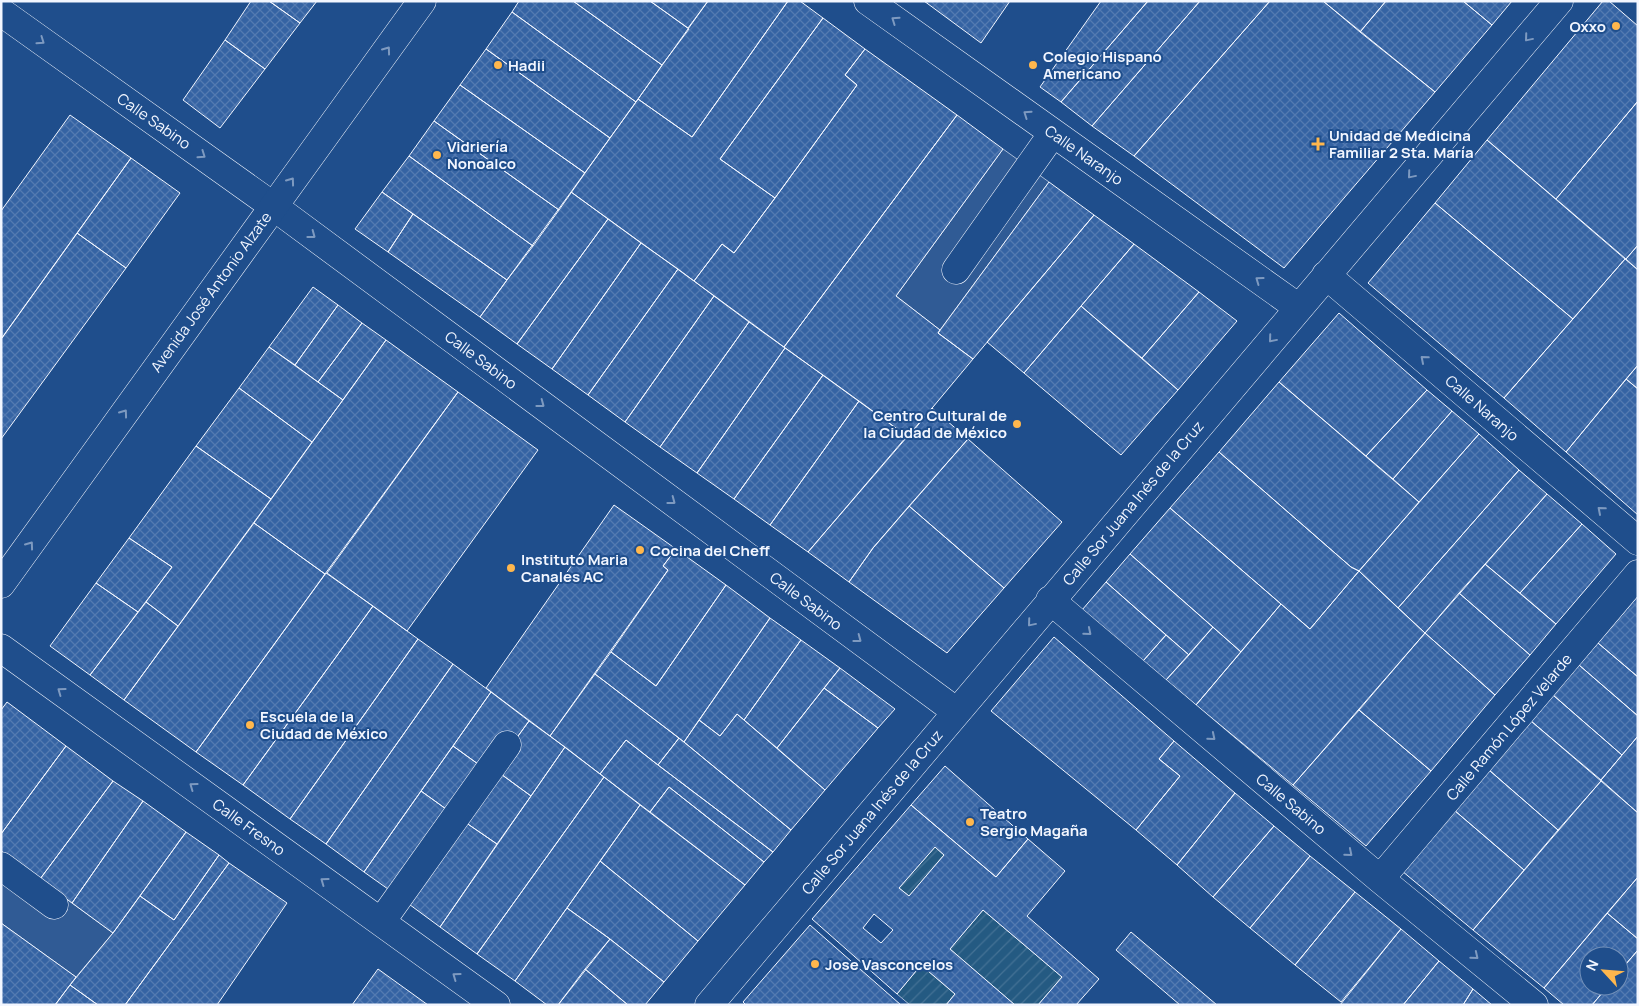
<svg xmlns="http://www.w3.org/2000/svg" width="1639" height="1006" font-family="Manrope,sans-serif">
  <defs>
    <pattern id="garden-furrows" width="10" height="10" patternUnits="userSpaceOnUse" patternTransform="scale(1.25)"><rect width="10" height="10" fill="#245a82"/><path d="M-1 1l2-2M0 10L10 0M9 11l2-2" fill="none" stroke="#447295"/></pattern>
    <pattern id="building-cross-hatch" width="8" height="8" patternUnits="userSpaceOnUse" patternTransform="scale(1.25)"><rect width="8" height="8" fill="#3563a3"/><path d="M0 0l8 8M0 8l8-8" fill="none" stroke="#537ab1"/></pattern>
  </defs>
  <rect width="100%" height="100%" fill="#1f4e8c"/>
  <path fill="url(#garden-furrows)" stroke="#a8bbd7" d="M935 847 944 855 909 896 899 888Z
    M983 910 1062 977 1038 1005H1015L950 949Z
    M921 965 955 994 946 1005H910L897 994Z"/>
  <path fill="#305b95" stroke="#a8bbd7" d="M1003 149 1049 182 940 330 896 296Z
    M1 851 113 933 76 977 1 923Z"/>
  <path fill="url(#building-cross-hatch)" stroke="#f2f6ff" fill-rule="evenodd" d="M251 1H269L300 23 265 69 225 40Z
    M269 1H317L300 23Z
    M519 1H573L662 65 636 102 512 12Z
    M573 1H650L689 29 662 65Z
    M650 1H708L688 28Z
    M708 1H788L692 137 638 99Z
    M788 1H800L823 18 720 159 775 198 734 253 722 244 694 281 571 192 638 99 692 137Z
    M924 1H1010L981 43Z
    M1101 1H1148L1061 102 1040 87Z
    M1148 1H1200L1092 126 1061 102Z
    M1200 1H1270L1134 156 1092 126Z
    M1270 1H1323L1435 92 1284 268 1134 156Z
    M1323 1H1386L1360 32Z
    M1386 1H1463L1492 25 1435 92 1360 32Z
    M1463 1H1512L1492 25Z
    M1603 1H1609L1638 26V101L1556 199 1487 140Z
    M512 12 636 102 610 138 486 49Z
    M823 18 865 49 845 75 857 85 775 198 720 159Z
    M225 40 265 69 220 128 183 100Z
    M486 49 610 138 585 173 460 85Z
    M865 49 957 115 784 347 694 281 722 244 734 253 775 198 857 85 845 75Z
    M460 85 585 173 559 210 434 121Z
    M1638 101V245L1626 259 1556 199Z
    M70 115 131 158 2 338 1 211Z
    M957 115 1003 149 896 296 940 330 938 333 973 359 908 437 784 347Z
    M434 121 559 210 533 246 409 156Z
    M1487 140 1625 259 1573 319 1435 203Z
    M409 156 533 246 507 280 382 192Z
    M131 158 180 193 126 268 77 233Z
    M1049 182 1094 215 973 359 938 333Z
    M382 192 413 214 388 252 355 229Z
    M571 192 608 219 517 344 480 317Z
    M1435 203 1573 319 1504 398 1368 283Z
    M413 214 507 280 480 317 388 252Z
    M1094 215 1134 244 1024 373 987 342Z
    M608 219 641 243 552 369 517 344Z
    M77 233 126 268 1 439V339Z
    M641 243 678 269 588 395 552 369Z
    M1134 244 1199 292 1142 358 1081 306Z
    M1638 245V270L1626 259Z
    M1625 259 1638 270V365L1566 452 1504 398Z
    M678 269 714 296 625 422 588 395Z
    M313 287 338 305 295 365 269 347Z
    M1199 292 1237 321 1178 390 1142 358Z
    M714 296 749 322 660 447 625 422Z
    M338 305 362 323 318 382 295 365Z
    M1081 306 1178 390 1121 455 1024 373Z
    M1339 313 1427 390 1366 456 1279 382Z
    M749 322 785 348 697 473 660 447Z
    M362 323 386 340 343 400 318 382Z
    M386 340 458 392 325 574 254 523Z
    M269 347 343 400 312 442 239 388Z
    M785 348 823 375 734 499 697 473Z
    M1638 365V389L1626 379Z
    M823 375 859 401 770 525 734 499Z
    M1626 379 1638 389V515L1566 452Z
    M1279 382 1419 502 1359 571 1351 567 1219 452Z
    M239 388 312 442 271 499 196 446Z
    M1427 390 1452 411 1393 479 1366 456Z
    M458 392 538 450 407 631 327 573Z
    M859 401 907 436 808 552 770 525Z
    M932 408 968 439 873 548 849 582 808 552Z
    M1452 411 1479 434 1419 502 1393 479Z
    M1479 434 1519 470 1398 608 1359 571Z
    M968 439 1062 522 1004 588 909 506Z
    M196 446 271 499 178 626 146 602 172 567 129 538Z
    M1219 452 1351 567 1359 571 1310 629 1170 508Z
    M1519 470 1547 494 1425 633 1398 608Z
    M1547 494 1582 524 1520 593 1485 564Z
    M614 505 676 549 663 566 668 570 550 736 486 688Z
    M909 506 1004 588 947 653 849 582 873 548Z
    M1170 508 1281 604 1241 652 1130 554Z
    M254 523 325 574 196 752 124 700Z
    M1582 524 1616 554 1556 624 1520 593Z
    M129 538 172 567 138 612 96 583Z
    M676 549 726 585 656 686 611 652 668 570 663 566Z
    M1130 554 1213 627 1189 655 1106 582Z
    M1485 564 1556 624 1530 655 1459 593Z
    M1359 571 1425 633 1293 785 1196 705 1281 604 1310 629Z
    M326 573 373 606 243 785 196 752Z
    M1106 582 1166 635 1143 661 1082 610Z
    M96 583 138 612 90 675 50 646Z
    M726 585 770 618 684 742 595 674 611 652 656 686Z
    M1459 593 1530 655 1495 695 1425 633Z
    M1638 596V677L1598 643Z
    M146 602 178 626 124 700 90 675Z
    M373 606 418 639 290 819 243 785Z
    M770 618 801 640 744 720 737 714 720 736 699 720Z
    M1213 627 1241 652 1196 705 1166 680Z
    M1425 633 1495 695 1431 771 1359 710Z
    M1166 635 1189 655 1166 680 1143 661Z
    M1054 637 1174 741 1159 759 1180 776 1136 830 991 711Z
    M418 639 453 664 326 844 290 819Z
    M801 640 840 668 777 748 744 720Z
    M1598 643 1638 677V716L1579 665Z
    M453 664 491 692 364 872 326 844Z
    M1579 665 1638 716V736L1622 755 1553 695Z
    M840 668 895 709 878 728 824 688Z
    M595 674 679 738 658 765 626 740 600 774 550 736Z
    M824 688 878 728 825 790 777 748Z
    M491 692 529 721 513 743 485 769 453 746Z
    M1553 695 1622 755 1601 780 1531 721Z
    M7 702 66 746 1 834V710Z
    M1359 710 1431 771 1366 846 1293 785Z
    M737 714 825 790 791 830 684 742 699 720 720 736Z
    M529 721 565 747 531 796 494 769Z
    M1531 721 1601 781 1558 830 1489 770Z
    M1638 736V813L1601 780Z
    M679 738 791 830 773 852 658 765Z
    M626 740 658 765 773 852 764 862 669 787 650 812 600 774Z
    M1174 741 1235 793 1177 865 1136 830 1180 776 1159 759Z
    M66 746 113 781 40 879 1 851V834Z
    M453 746 485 769 453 814 421 791Z
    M565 747 604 777 477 954 440 927Z
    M945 766 1028 839 996 877 911 805Z
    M494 769 531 796 497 844 459 818Z
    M1489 770 1558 830 1524 870 1454 810Z
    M604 777 640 805 515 981 477 954Z
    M113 781 143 801 72 903 40 879Z
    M1601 781 1638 813V877L1544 988 1473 930Z
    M669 787 764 862 745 885 650 812Z
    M421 791 453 814 395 894 364 872Z
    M1235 793 1274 826 1213 897 1177 865Z
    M143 801 186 832 113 933 72 903Z
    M640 805 745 885 698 941 600 861Z
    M911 805 996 877 1028 839 1065 871 1027 916 1099 979 1076 1005H1038L1062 977 983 910 950 949 1015 1005H946L955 994 921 965 897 994 812 919ZM935 847 944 855 909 896 899 888ZM874 914 893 930 881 943 863 928Z
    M1454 810 1524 870 1473 930 1402 871Z
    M459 818 497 844 440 927 402 899Z
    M1274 826 1310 856 1250 928 1213 897Z
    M186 832 219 855 174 920 140 896Z
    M219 855 229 863 125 1005H98L70 985 113 933 140 896 174 920Z
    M1310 856 1355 892 1295 965 1250 928Z
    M600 861 698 941 664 982 610 939 567 908Z
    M229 863 287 903 217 1005H125Z
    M1638 877V939L1607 913Z
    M1355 892 1401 929 1341 1002 1295 965Z
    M567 908 610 939 558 1005H547L515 981Z
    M1607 913 1638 939V950L1619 972V956H1589V986H1608L1592 1005H1564L1544 988Z
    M1 923 76 977 55 1005H1Z
    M810 925 901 1005H746L743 1002Z
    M1401 929 1439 961 1403 1005H1340Z
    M1131 932 1217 1005H1180L1116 950Z
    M610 939 664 982 645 1005H628L585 969Z
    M1638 950V1005H1592L1608 986H1619V972Z
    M1439 961 1473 989 1463 1005H1403Z
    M378 969 428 1005H352Z
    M585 969 628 1005H558Z
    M70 985 98 1005H55Z
    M1473 989 1492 1005H1463Z"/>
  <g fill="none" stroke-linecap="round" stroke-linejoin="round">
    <g stroke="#f2f6ff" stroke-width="29">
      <path id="minor" d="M868 1 1299 308
        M1 12 273 206 957 712
        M956 270 1053 133
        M1326 275 1638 541
        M1050 600 1380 879 1534 1005
        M1 648 496 1005
        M1 866 54 905
        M1380 879 1638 574
        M381 922 507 745
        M709 1005 1559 1"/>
    </g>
    <g stroke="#f2f6ff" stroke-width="29">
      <path id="major" d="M1 584 422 1"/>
    </g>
    <use href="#minor" stroke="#1f4e8c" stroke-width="28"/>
    <use href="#major" stroke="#1f4e8c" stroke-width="28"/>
  </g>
  <defs><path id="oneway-chevron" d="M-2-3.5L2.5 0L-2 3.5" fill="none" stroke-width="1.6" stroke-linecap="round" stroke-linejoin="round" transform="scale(1.25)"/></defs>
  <g stroke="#7e9ac0">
    <use href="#oneway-chevron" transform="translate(895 20) rotate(-145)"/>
    <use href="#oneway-chevron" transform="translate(1528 38) rotate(130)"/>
    <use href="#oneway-chevron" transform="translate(41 41) rotate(35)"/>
    <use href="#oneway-chevron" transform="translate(387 50) rotate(-54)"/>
    <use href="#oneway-chevron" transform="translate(1027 114) rotate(-145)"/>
    <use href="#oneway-chevron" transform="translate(202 155) rotate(35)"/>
    <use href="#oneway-chevron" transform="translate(1411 175) rotate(130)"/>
    <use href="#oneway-chevron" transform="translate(291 181) rotate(-54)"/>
    <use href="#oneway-chevron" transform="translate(312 235) rotate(37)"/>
    <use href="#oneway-chevron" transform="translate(1259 280) rotate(-144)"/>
    <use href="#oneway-chevron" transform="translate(1272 339) rotate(130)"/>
    <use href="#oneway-chevron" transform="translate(1424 359) rotate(-139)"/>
    <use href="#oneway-chevron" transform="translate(541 404) rotate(37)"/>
    <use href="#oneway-chevron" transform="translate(124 413) rotate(-54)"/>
    <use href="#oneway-chevron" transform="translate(672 501) rotate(37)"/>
    <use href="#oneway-chevron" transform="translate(1601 510) rotate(-139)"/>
    <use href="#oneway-chevron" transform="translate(30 545) rotate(-54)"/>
    <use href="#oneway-chevron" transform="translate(1031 623) rotate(130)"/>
    <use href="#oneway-chevron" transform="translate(1088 632) rotate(40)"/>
    <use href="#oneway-chevron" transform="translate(858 639) rotate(37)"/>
    <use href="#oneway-chevron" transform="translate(61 691) rotate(-144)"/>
    <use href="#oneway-chevron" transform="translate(1212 737) rotate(40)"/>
    <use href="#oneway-chevron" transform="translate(193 786) rotate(-144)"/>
    <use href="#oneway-chevron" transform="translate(1349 853) rotate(40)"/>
    <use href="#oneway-chevron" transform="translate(324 881) rotate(-144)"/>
    <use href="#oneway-chevron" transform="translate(1475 956) rotate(39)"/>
    <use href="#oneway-chevron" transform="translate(456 976) rotate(-144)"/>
  </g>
  <g fill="#ffb74d" stroke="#1f4e8c" stroke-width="2">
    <circle cx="1616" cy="26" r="5"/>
    <circle cx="498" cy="65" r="5"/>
    <circle cx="1033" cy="65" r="5"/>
    <path d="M1315.5 136.5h5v5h5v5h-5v5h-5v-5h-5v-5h5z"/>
    <circle cx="437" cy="155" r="5"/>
    <circle cx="1017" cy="424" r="5"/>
    <circle cx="640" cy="550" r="5"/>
    <circle cx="511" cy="568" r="5"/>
    <circle cx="250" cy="725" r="5"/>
    <circle cx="970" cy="822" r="5"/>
    <circle cx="815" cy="964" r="5"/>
  </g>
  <g text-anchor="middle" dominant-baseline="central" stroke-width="4" stroke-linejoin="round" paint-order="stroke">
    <g font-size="15" font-weight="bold" fill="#f2f6ff" stroke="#1f4e8c" text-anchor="start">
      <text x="1606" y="26" text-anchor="end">Oxxo</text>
      <text x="1043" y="56">Colegio Hispano<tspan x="1043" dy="17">Americano</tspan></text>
      <text x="508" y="65">Hadii</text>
      <text x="1329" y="135">Unidad de Medicina<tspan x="1329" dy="17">Familiar 2 Sta. María</tspan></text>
      <text x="447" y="146">Vidriería<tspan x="447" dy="17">Nonoalco</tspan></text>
      <text x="1007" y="415" text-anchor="end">Centro Cultural de<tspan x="1007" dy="17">la Ciudad de México</tspan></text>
      <text x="650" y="550">Cocina del Cheff</text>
      <text x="521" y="559">Instituto Maria<tspan x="521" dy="17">Canales AC</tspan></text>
      <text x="260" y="716">Escuela de la<tspan x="260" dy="17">Ciudad de México</tspan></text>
      <text x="980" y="813">Teatro<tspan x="980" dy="17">Sergio Magaña</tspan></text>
      <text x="825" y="964">Jose Vasconcelos</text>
    </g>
    <g font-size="15" fill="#f2f6ff" stroke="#1f4e8c">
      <text transform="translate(154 121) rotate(35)">Calle Sabino</text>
      <text transform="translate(1084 155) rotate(35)">Calle Naranjo</text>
      <text transform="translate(211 292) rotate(-54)">Avenida José Antonio Alzate</text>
      <text transform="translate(481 360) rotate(37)">Calle Sabino</text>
      <text transform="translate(1482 408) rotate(41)">Calle Naranjo</text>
      <text transform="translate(1133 503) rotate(-50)">Calle Sor Juana Inés de la Cruz</text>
      <text transform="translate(806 601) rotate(37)">Calle Sabino</text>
      <text transform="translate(1509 727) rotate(-50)">Calle Ramón López Velarde</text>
      <text transform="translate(1291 804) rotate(40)">Calle Sabino</text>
      <text transform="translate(872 812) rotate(-50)">Calle Sor Juana Inés de la Cruz</text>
      <text transform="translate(249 827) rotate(36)">Calle Fresno</text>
    </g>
  </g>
  <rect width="1639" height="1006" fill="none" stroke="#f2f6ff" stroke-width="5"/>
  <g transform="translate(1604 971) rotate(296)"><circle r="24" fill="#1f4e8c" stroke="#7391ba"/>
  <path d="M0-4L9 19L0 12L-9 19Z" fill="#ffb74d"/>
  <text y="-8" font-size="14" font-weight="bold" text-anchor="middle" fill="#f2f6ff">N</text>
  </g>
</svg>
